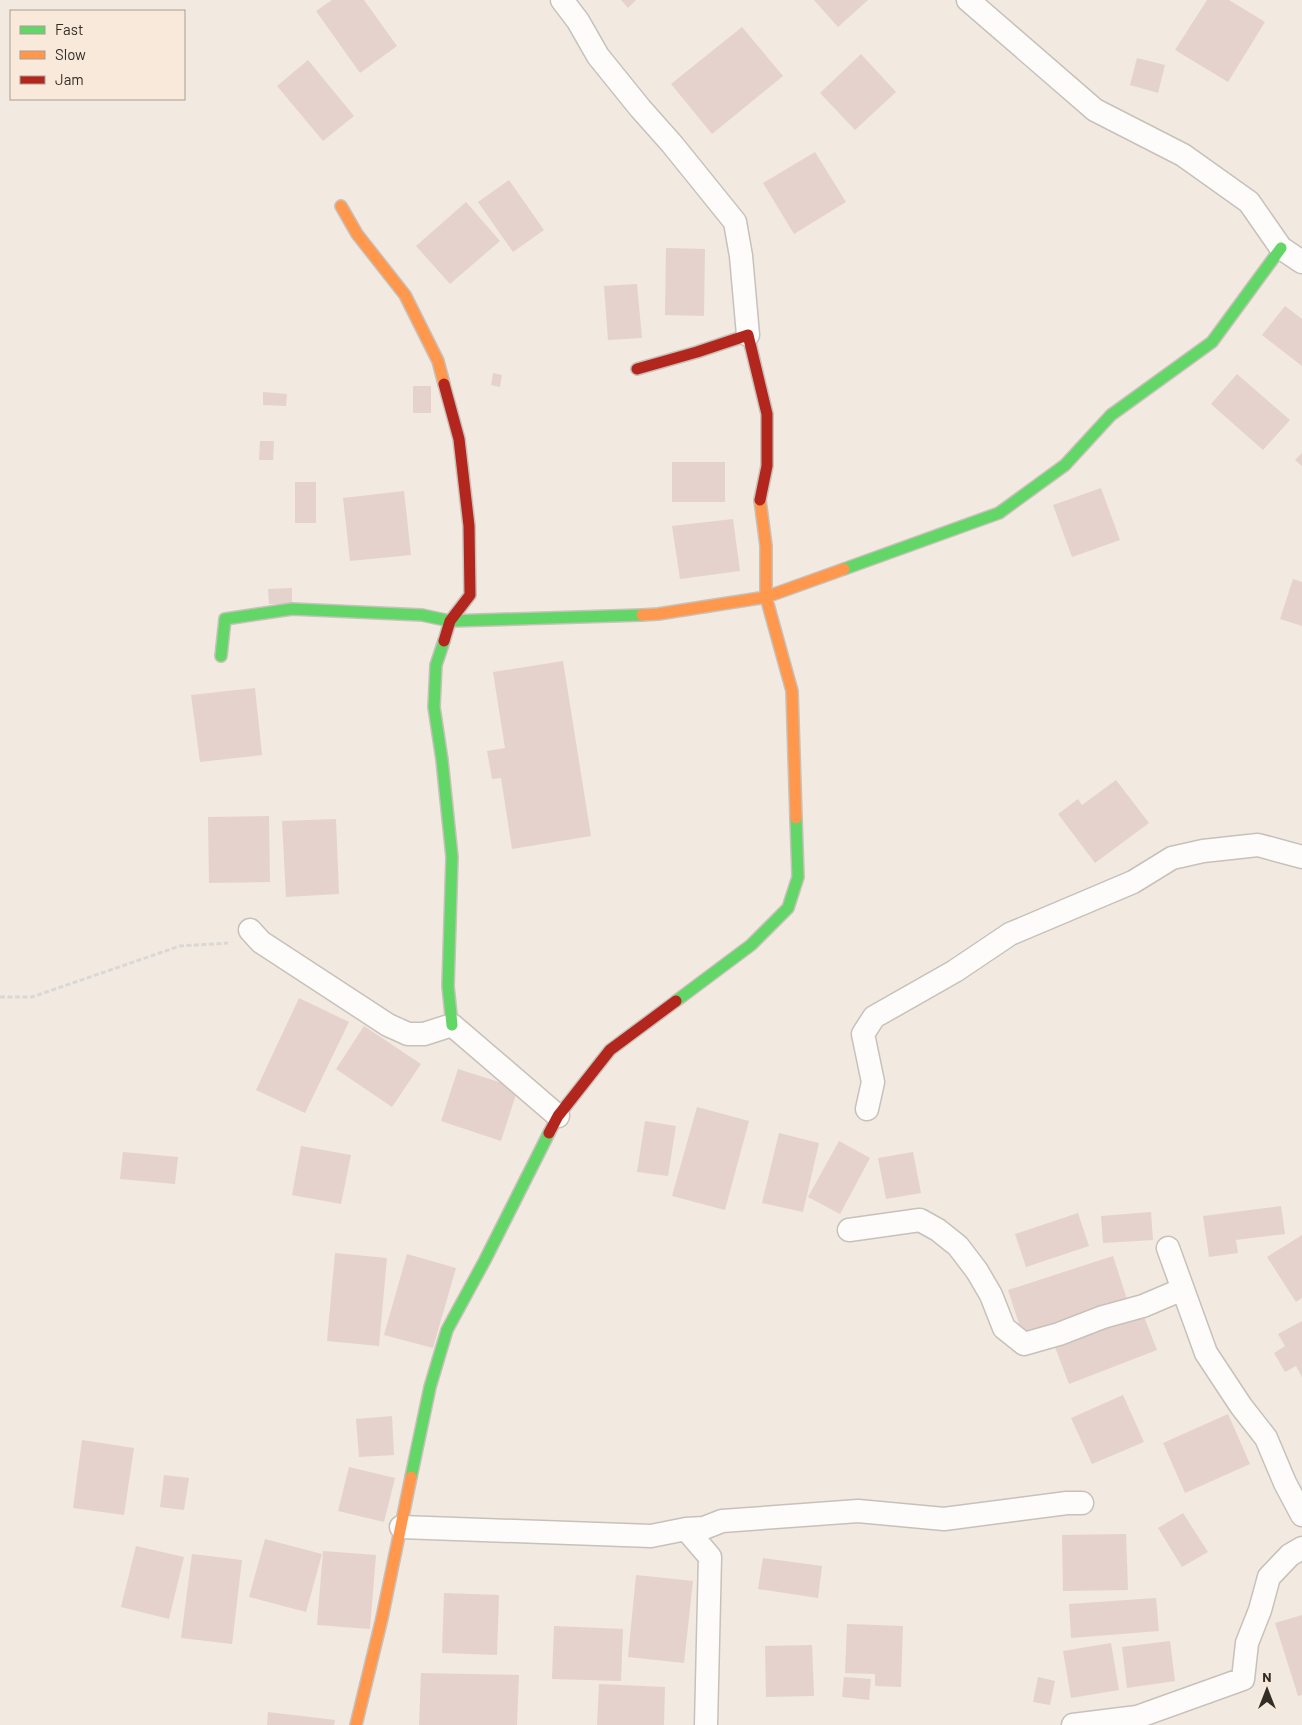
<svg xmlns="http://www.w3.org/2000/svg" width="1302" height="1725" font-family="Barlow,sans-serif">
  <rect width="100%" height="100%" fill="#f2e9e1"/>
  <path fill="#e5d2cd" d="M332 0H364L397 46 360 73 316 11Z
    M621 0H636L628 8Z
    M814 0H868L838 27Z
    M1207 0H1229L1265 22 1228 82 1175 50Z
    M742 27 783 76 712 134 671 84Z
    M861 54 896 92 855 130 820 93Z
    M1137 58 1165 65 1158 93 1130 85Z
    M308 60 354 116 323 141 277 86Z
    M815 152 846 202 794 234 763 183Z
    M509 180 544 230 513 252 478 202Z
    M466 202 500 241 450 284 416 246Z
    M666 248 705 249 704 316 665 315Z
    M637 284 642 338 608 340 604 286Z
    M1285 306 1302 319V366L1262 335Z
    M493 373 502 375 500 387 491 385Z
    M1237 374 1290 420 1263 450 1211 404Z
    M413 386H431V413H413Z
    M263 392 287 394 286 406 263 405Z
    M260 441H274L273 460H259Z
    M1302 453V466L1295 460Z
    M672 462H725V502H672Z
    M295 482H316V523H295Z
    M1101 488 1120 540 1072 557 1053 505Z
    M404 491 411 555 350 561 343 498Z
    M733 519 740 571 680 579 672 526Z
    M1293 579 1302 582V626L1280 619Z
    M292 588V604H269L268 589Z
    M563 661 591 836 512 849 501 778 492 779 487 751 505 748 493 672Z
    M255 688 262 755 200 762 191 695Z
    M1116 780 1149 823 1095 863 1058 814 1078 799 1082 805Z
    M269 816 270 882 209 883 208 817Z
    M336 819 339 894 286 897 282 821Z
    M299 998 349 1022 305 1113 256 1090Z
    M364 1026 421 1064 392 1107 336 1069Z
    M458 1069 518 1088 501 1141 441 1121Z
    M697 1107 749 1121 725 1210 672 1196Z
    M645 1121 676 1126 668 1176 637 1172Z
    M779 1133 819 1143 803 1212 762 1203Z
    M839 1141 870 1158 840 1214 808 1197Z
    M301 1146 351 1155 341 1204 292 1195Z
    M123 1152 178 1157 175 1184 120 1179Z
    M913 1152 921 1193 886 1199 878 1158Z
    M1281 1206 1285 1234 1236 1240 1238 1253 1209 1257 1203 1216Z
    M1151 1212 1153 1240 1103 1243 1101 1216Z
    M1078 1213 1089 1246 1026 1267 1015 1234Z
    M1302 1235V1298L1296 1302 1267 1257Z
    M335 1253 387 1258 379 1346 327 1341Z
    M407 1254 456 1268 433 1348 384 1335Z
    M1113 1256 1127 1299 1022 1333 1008 1290Z
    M1143 1314 1157 1350 1069 1384 1055 1347Z
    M1302 1321V1377L1296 1366 1285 1372 1274 1353 1285 1346 1278 1334Z
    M1123 1395 1144 1442 1092 1464 1071 1418Z
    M1228 1414 1250 1464 1185 1493 1163 1443Z
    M392 1416 394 1455 359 1457 356 1419Z
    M82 1440 134 1448 124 1515 73 1508Z
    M349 1467 395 1478 384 1522 338 1511Z
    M164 1475 189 1478 184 1510 160 1507Z
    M1183 1513 1208 1552 1182 1567 1158 1528Z
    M1126 1534 1128 1590 1063 1591 1062 1535Z
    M265 1539 322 1554 306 1612 249 1597Z
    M136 1546 184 1557 169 1619 121 1607Z
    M323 1551 376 1555 370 1629 317 1625Z
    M192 1554 242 1560 232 1644 181 1638Z
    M763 1558 822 1566 818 1598 758 1589Z
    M636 1575 693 1581 684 1663 628 1657Z
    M444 1593 499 1595 497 1655 442 1653Z
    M1156 1598 1159 1631 1071 1638 1069 1604Z
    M1302 1615V1695L1298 1696 1275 1623Z
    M847 1624 903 1626 901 1687 875 1686V1674L845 1673Z
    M554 1626 623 1629 621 1681 552 1679Z
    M1170 1641 1175 1681 1127 1688 1122 1647Z
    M1111 1643 1119 1690 1071 1698 1063 1651Z
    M812 1645 814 1696 766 1697 765 1646Z
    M421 1673 519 1675 517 1725H419Z
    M844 1677 871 1679 869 1700 842 1697Z
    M1038 1677 1055 1681 1050 1705 1033 1702Z
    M599 1684 665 1687 664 1725H597Z
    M268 1712 335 1720 334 1725H267Z"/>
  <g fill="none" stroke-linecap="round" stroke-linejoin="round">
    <g stroke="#c7c1ba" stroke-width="25">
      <path id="street" d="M562 0 578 21 598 56 640 108 672 144 735 222 741 256 748 335
        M968 0 1095 110 1183 155 1249 202 1281 248 1302 262
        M250 930 261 942 388 1025 408 1034H424L452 1025 558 1116
        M867 1109 873 1082 863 1034 874 1017 955 971 1010 934 1133 882 1172 858 1203 851 1258 845 1302 857
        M849 1230 920 1220 938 1230 958 1246 977 1271 991 1295 1004 1328 1024 1344 1059 1334 1103 1317 1143 1306 1183 1289
        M1168 1248 1206 1353 1241 1406 1266 1438 1285 1483 1302 1515
        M401 1527 651 1536 686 1529 710 1557 706 1725
        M686 1529 704 1528 722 1521 858 1511 944 1519 1067 1503H1082
        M1073 1725 1137 1717 1243 1679 1247 1643 1260 1610 1269 1577 1290 1555 1302 1548"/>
    </g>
    <g stroke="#c7c1ba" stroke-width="14">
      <path id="fast" d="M844 569 999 513 1065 465 1111 415 1212 342 1281 248
        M444 641 436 665 434 707 442 760 452 857 448 986 452 1025
        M221 656 225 619 292 609 422 615 450 621 642 615
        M676 1001 751 945 788 908 798 877 796 818
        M411 1477 430 1387 447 1330 485 1260 549 1133"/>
    </g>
    <g stroke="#c7c1ba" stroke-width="14">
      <path id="slow" d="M341 206 357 234 405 295 438 361 444 384
        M760 500 766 546V597L792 691 796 818
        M642 615 658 614 766 597 844 569
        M356 1725 382 1618 411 1477"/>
    </g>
    <g stroke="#c7c1ba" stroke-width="14">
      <path id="jam" d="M637 369 697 352 748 335 767 414V466L760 500
        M444 641 450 621 470 595 469 526 459 439 444 384
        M549 1133 558 1116 610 1050 676 1001"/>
    </g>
    <path stroke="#dad8d5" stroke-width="3" stroke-dasharray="5 2.5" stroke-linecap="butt" d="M0 997H32L180 946 228 943"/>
    <use href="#street" stroke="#fdfcfa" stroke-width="22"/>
    <use href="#fast" stroke="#63d668" stroke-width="11"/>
    <use href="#slow" stroke="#ff974d" stroke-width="11"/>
    <use href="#jam" stroke="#b3261e" stroke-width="11"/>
  </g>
  <rect x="10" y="10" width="175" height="90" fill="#f8e9db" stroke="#a99e93"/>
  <rect x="20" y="26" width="25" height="8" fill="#63d668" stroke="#a99e93"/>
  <text x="55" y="35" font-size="15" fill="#322d27">Fast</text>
  <rect x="20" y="51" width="25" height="8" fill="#ff974d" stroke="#a99e93"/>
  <text x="55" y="60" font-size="15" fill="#322d27">Slow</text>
  <rect x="20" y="76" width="25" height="8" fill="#b3261e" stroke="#a99e93"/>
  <text x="55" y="85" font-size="15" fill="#322d27">Jam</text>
  <g transform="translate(1267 1690)" stroke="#f8e9db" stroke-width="4" paint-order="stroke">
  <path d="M0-4L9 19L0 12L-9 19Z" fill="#322d27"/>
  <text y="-8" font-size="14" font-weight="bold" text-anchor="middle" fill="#322d27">N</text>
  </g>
</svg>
